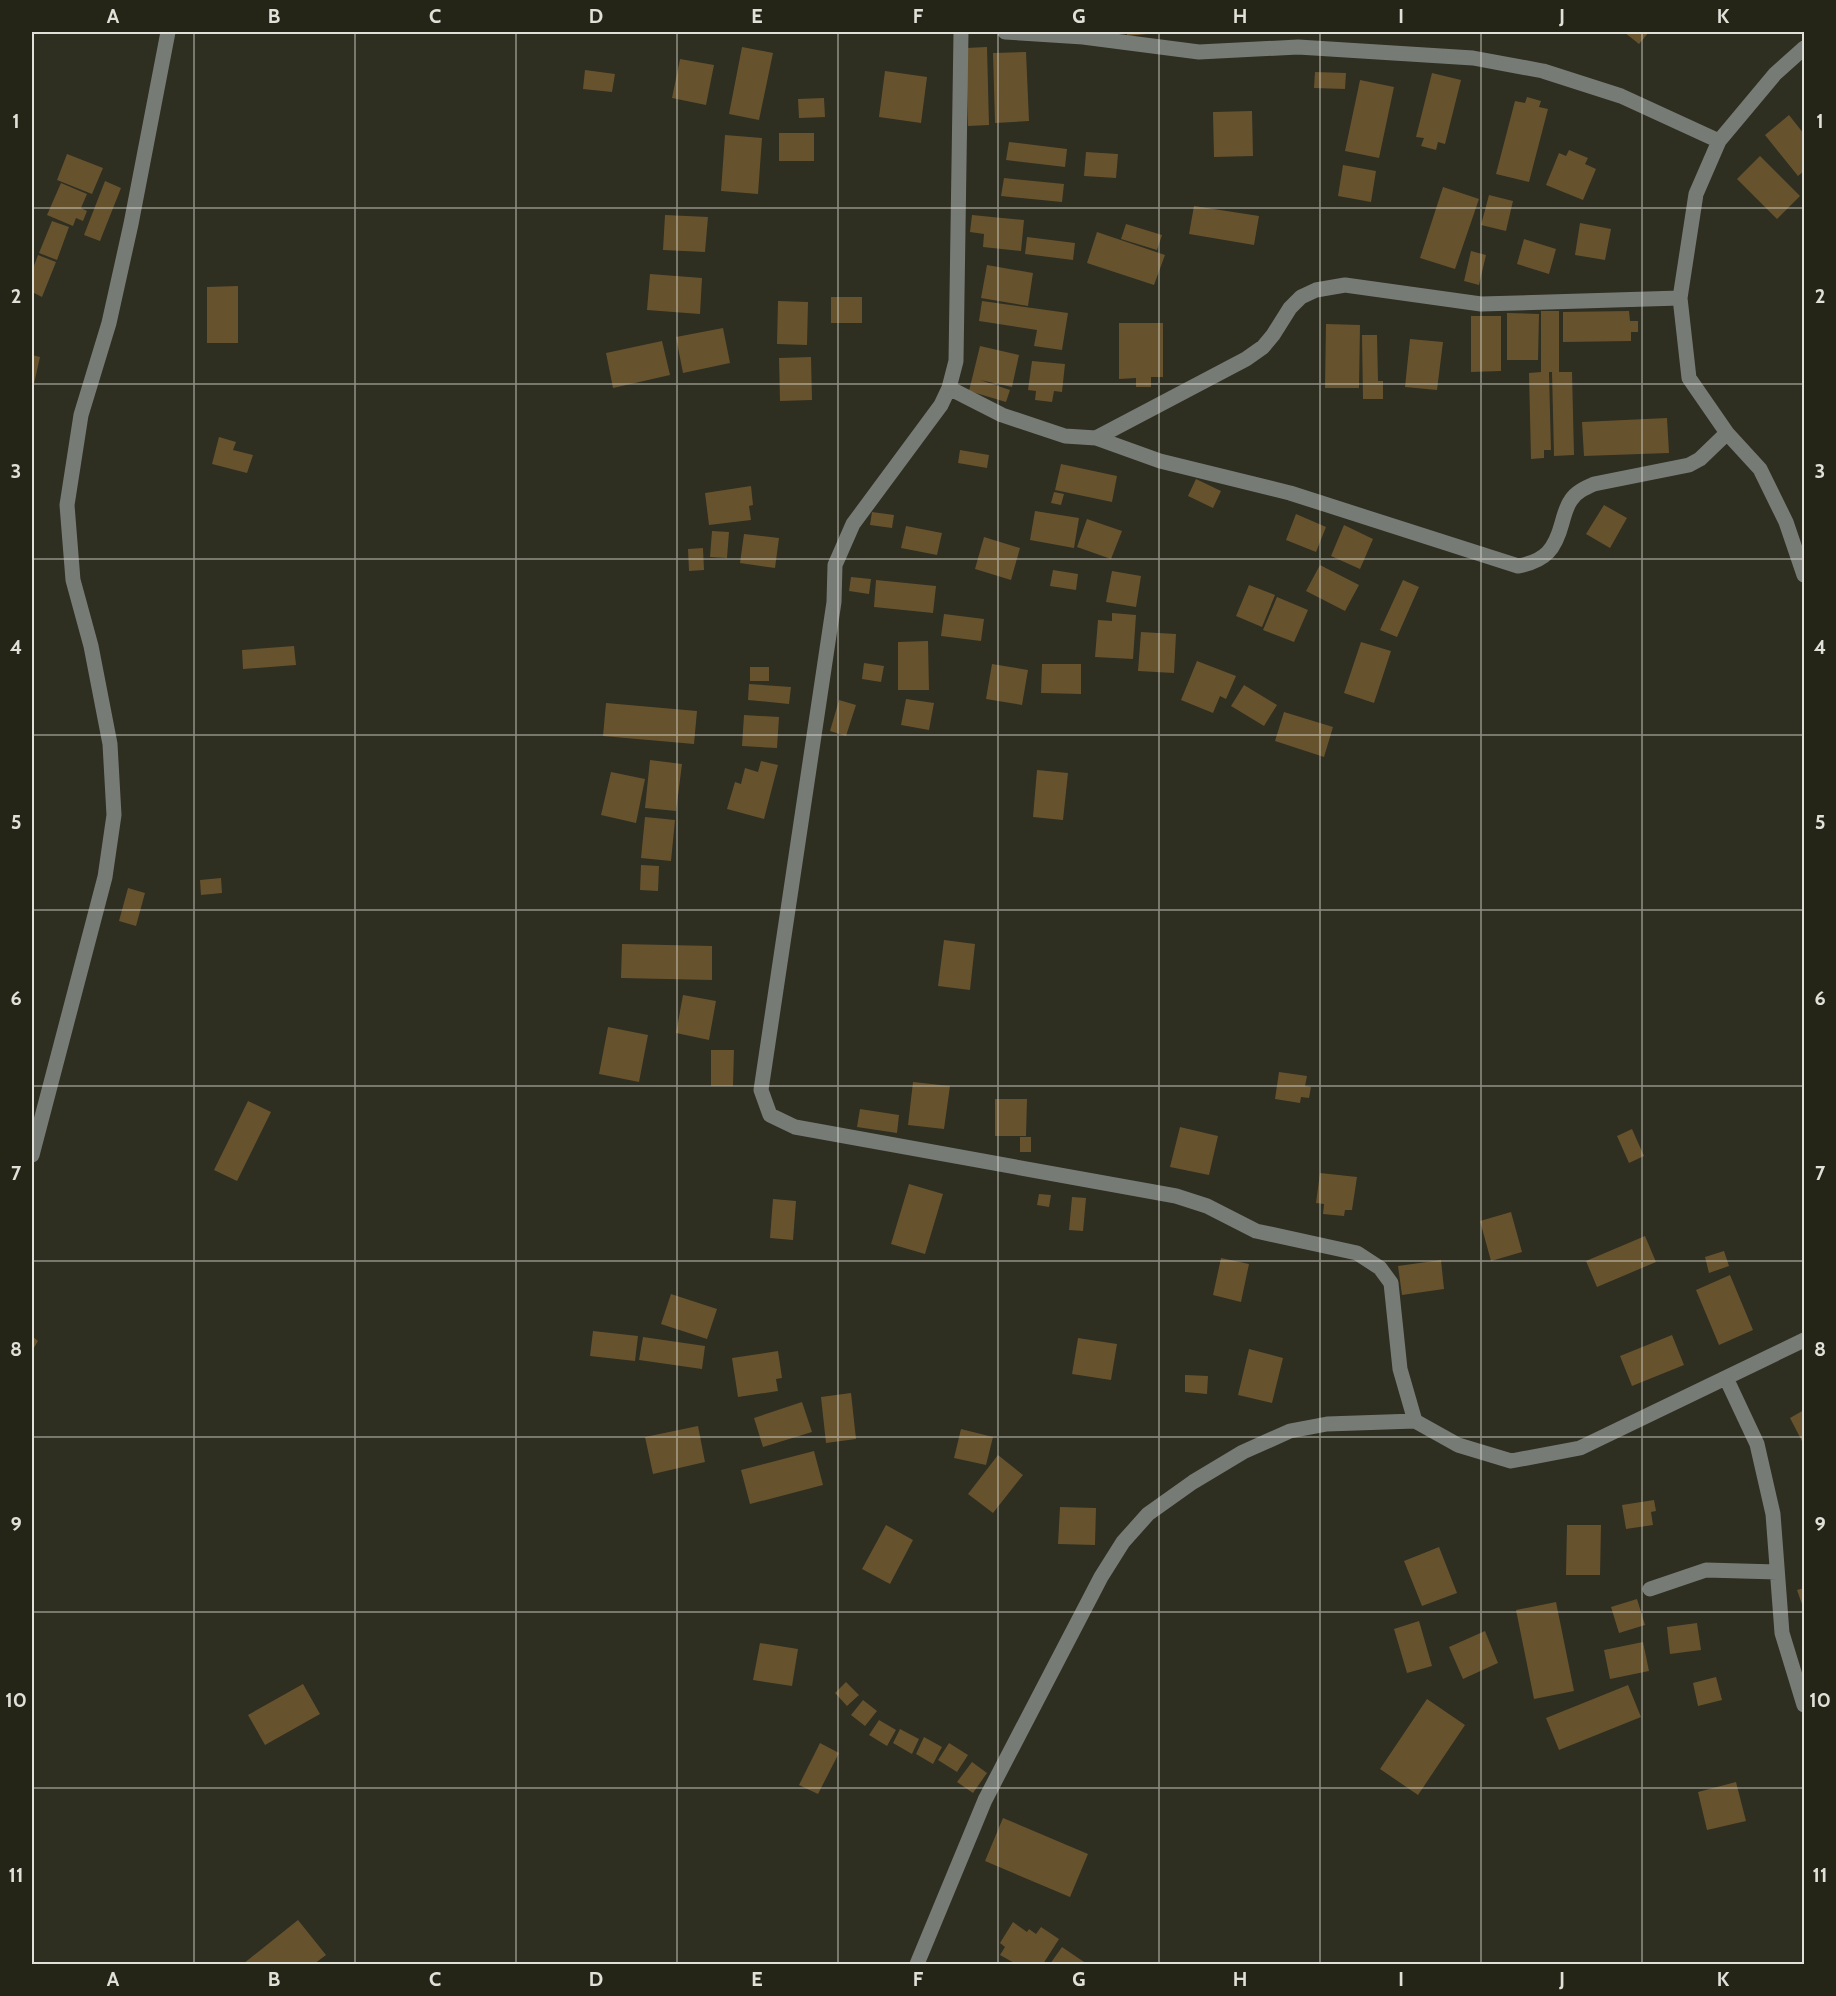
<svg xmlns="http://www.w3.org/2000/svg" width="1836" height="1996" font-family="Cabin,sans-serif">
  <rect width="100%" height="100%" fill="#2e2e21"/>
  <path fill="#67522e" d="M1127 32H1157V33L1127 36Z
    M1624 32H1649L1639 44Z
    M742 47 773 53 759 120 729 114Z
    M987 47 989 125 968 126 966 48Z
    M1026 52 1029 121 995 123 993 53Z
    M680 59 714 65 706 105 672 98Z
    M585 70 615 74 612 92 583 89Z
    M885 71 927 77 921 123 879 117Z
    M1315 72 1346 73 1345 89 1314 88Z
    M1432 73 1461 80 1445 144 1438 142 1436 150 1421 146 1424 138 1416 137Z
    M1360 80 1394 87 1379 158 1345 151Z
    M1527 97 1541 101 1539 107 1548 109 1529 182 1496 174 1515 101 1525 103Z
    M824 98 825 117 799 118 798 99Z
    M1252 111 1253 156 1214 157 1213 112Z
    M1789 115 1804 134V171L1798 176 1765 135Z
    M779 133H814V161H779Z
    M725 135 762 138 758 194 721 191Z
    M1009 142 1067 149 1065 167 1006 160Z
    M1569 150 1588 158 1585 164 1596 169 1583 200 1546 185 1559 153 1566 156Z
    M1086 152 1118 154 1116 178 1084 176Z
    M67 154 103 168 92 194 57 180Z
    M1760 156 1800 196 1777 219 1737 179Z
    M1343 165 1376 171 1371 202 1338 196Z
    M1004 178 1064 184 1062 202 1001 196Z
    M105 181 121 188 100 241 84 235Z
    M61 183 87 194 81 208 87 211 83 221 76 218 73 226 47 215Z
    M1443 187 1479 199 1455 269 1420 258Z
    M1489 195 1513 201 1506 231 1481 225Z
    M1194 206 1259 216 1254 245 1189 234Z
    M665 215 708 217 705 252 663 250Z
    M972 215 1024 220 1021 251 983 247 984 234 970 232Z
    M52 221 69 227 57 260 39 253Z
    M1580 223 1611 229 1605 260 1575 255Z
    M1126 224 1162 235 1157 250 1121 239Z
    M1097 232 1165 255 1154 285 1087 263Z
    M1027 237 1075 243 1073 260 1025 254Z
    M1524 239 1556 249 1549 274 1517 264Z
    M1471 251 1486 255 1479 285 1464 281Z
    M38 255 56 262 42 297 32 292V271Z
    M987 265 1033 273 1028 306 981 298Z
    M650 274 702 278 700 314 647 310Z
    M238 286V343H207V287Z
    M831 297H862V323H831Z
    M778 301 808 302 807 345 777 344Z
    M982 301 1068 313 1062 350 1034 346 1037 330 979 321Z
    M1541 311H1559V372H1572L1574 455 1554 456 1552 372H1549L1551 450H1544V458L1531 459 1529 373 1541 372Z
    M1629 311 1630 321H1638V332H1631V341L1563 342V312Z
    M1507 313 1539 314 1538 360H1507Z
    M1471 316H1501V371L1471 372Z
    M1119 323H1163V377H1151V387H1136V378L1119 379Z
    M1326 324 1360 325 1359 388H1325Z
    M723 328 730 363 683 373 676 337Z
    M1362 335H1377L1378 381H1383V399H1363Z
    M1410 339 1443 342 1437 390 1405 387Z
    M662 341 670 375 613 388 606 353Z
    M980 346 1019 355 1012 387 980 380 1010 390 1006 402 969 391Z
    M32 355 40 357 33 388H32Z
    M811 357 812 400 780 401 779 358Z
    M1032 361 1065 364 1062 392 1054 391 1052 402 1035 400 1036 391 1028 390Z
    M1667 418 1669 453 1584 456 1582 422Z
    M219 437 236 442 233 450 253 455 247 473 212 464Z
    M960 450 989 455 987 468 958 463Z
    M1061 464 1117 476 1112 502 1055 490Z
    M1196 479 1221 491 1213 508 1188 496Z
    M751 486 753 505 749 506 751 520 709 525 705 493Z
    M1054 492 1064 494 1061 505 1051 503Z
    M1604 505 1627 518 1610 548 1586 534Z
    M1035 511 1079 518 1074 548 1030 540Z
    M872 512 894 515 892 528 870 525Z
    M1296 514 1326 527 1316 552 1286 540Z
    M1087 519 1122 531 1111 559 1077 547Z
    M1344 525 1373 539 1360 569 1331 556Z
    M906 526 942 533 937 555 901 548Z
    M712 531 729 532 727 558 710 557Z
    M744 534 779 538 775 568 740 563Z
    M984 537 1020 548 1011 580 975 569Z
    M703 548 704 570 689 571 688 549Z
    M1320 565 1359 585 1345 611 1306 591Z
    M1053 570 1078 574 1076 590 1050 586Z
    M1112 571 1141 576 1136 607 1106 602Z
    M851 577 871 579 869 594 849 591Z
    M876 580 936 586 933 613 874 607Z
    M1403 580 1419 587 1397 637 1380 630Z
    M1249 585 1275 595 1262 627 1236 616Z
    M1277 597 1308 610 1294 642 1263 630Z
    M1112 613 1136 615 1133 659 1095 657 1098 620 1112 621Z
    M944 614 984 619 981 641 941 636Z
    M1141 632 1176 634 1174 673 1138 671Z
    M928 641 929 690H898V642Z
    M1361 642 1391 651 1374 703 1344 693Z
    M294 646 296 665 243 669 242 650Z
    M1197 661 1236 676 1226 699 1220 696 1213 713 1181 700Z
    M864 663 884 666 881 682 862 679Z
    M992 664 1028 670 1022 705 986 699Z
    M1042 664H1081V694L1041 693Z
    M750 667H769V681H750Z
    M749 684 791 687 789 704 748 700Z
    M1244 685 1277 705 1264 726 1231 706Z
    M906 699 934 703 929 730 901 725Z
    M839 700 856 705 846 736 830 731Z
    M606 703 697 711 694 744 603 736Z
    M1284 712 1333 727 1324 757 1275 741Z
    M744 715 779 717 777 748 742 746Z
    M650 760 682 764 676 811 645 808Z
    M761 761 778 765 764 819 727 809 735 782 741 784 745 768 758 772Z
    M1037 770 1068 773 1063 820 1033 817Z
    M611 772 645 779 636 823 601 815Z
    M645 817 675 820 671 861 641 858Z
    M641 865 659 866 658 891 640 890Z
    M221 878 222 893 201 895 200 880Z
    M128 888 145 893 136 926 119 921Z
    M944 940 975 944 970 990 938 986Z
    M622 944 712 946V980L621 978Z
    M683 995 716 1001 709 1040 676 1033Z
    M608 1027 648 1035 639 1082 599 1074Z
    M711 1050H734L733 1086H711Z
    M1279 1072 1307 1076 1305 1086 1311 1087 1309 1098 1301 1097 1300 1103 1275 1099Z
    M913 1082 950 1086 944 1129 908 1125Z
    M995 1099H1027L1026 1136H995Z
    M248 1101 271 1112 237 1181 214 1170Z
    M860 1109 899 1115 897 1133 857 1127Z
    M1180 1127 1218 1136 1209 1175 1170 1167Z
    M1632 1129 1644 1156 1629 1163 1617 1136Z
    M1020 1137H1031V1152H1020Z
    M1320 1173 1357 1177 1352 1210H1345L1344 1216 1323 1214 1324 1204 1316 1203Z
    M909 1184 943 1194 925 1254 891 1244Z
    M1039 1194 1051 1195 1049 1207 1037 1205Z
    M1072 1197 1086 1198 1083 1231 1069 1230Z
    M773 1199 796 1201 793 1240 770 1238Z
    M1511 1212 1522 1252 1491 1261 1480 1221Z
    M1645 1236 1656 1262 1597 1287 1586 1261Z
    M1724 1251 1729 1266 1709 1273 1705 1257Z
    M1221 1258 1249 1264 1241 1302 1213 1295Z
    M1441 1260 1444 1289 1402 1295 1398 1266Z
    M1730 1275 1753 1330 1719 1345 1696 1290Z
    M671 1294 717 1309 707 1339 661 1324Z
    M593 1331 638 1336 635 1361 590 1356Z
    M1672 1335 1684 1365 1632 1386 1620 1356Z
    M32 1336 38 1341 32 1351Z
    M643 1337 705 1346 702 1369 639 1360Z
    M1078 1338 1117 1344 1111 1380 1072 1374Z
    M1249 1349 1283 1358 1272 1403 1238 1395Z
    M778 1351 782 1378 776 1379 778 1391 738 1397 732 1358Z
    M1185 1375 1208 1376 1207 1394 1185 1392Z
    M851 1393 856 1439 826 1443 821 1397Z
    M802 1402 812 1432 763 1447 754 1418Z
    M1804 1410V1445L1790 1418Z
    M698 1426 705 1462 653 1474 645 1437Z
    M961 1429 993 1437 986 1465 954 1458Z
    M814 1451 823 1485 750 1504 741 1470Z
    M998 1455 1023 1475 993 1513 968 1494Z
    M1654 1500 1656 1511 1651 1512 1653 1525 1626 1529 1622 1505Z
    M1060 1507 1096 1508 1095 1545 1058 1544Z
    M886 1525 913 1540 890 1584 862 1569Z
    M1567 1525H1601L1600 1575H1566Z
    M1439 1547 1457 1593 1422 1606 1404 1561Z
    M1804 1588V1610L1797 1590Z
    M1637 1599 1645 1625 1619 1633 1611 1607Z
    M1556 1602 1574 1691 1534 1699 1516 1610Z
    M1419 1621 1432 1666 1407 1673 1394 1629Z
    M1697 1623 1701 1650 1670 1654 1667 1627Z
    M1485 1631 1498 1663 1463 1679 1449 1647Z
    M1643 1642 1649 1671 1610 1679 1604 1650Z
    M760 1643 798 1649 792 1686 753 1680Z
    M1716 1677 1722 1700 1698 1706 1693 1683Z
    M846 1682 859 1695 847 1706 835 1693Z
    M303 1684 320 1714 265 1745 248 1715Z
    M1628 1685 1641 1717 1559 1750 1546 1718Z
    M1427 1699 1465 1725 1418 1795 1380 1769Z
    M863 1700 877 1711 865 1726 851 1715Z
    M879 1720 896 1730 887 1746 869 1735Z
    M900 1729 919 1739 912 1754 893 1743Z
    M924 1737 942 1747 933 1764 916 1754Z
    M820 1743 839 1753 818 1794 799 1785Z
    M949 1743 968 1755 957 1772 938 1760Z
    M972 1762 987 1773 973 1793 957 1782Z
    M1736 1782 1746 1821 1707 1830 1698 1792Z
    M1003 1818 1088 1854 1070 1897 985 1861Z
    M298 1920 326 1955 314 1964H243Z
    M1013 1922 1027 1932 1029 1929 1036 1934 1041 1927 1059 1939 1043 1964H1016L1000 1955 1005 1947 1000 1943Z
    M1062 1947 1087 1964H1050Z"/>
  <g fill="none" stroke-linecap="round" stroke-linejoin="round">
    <path stroke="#777b75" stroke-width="15" d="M961 32 956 361 949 388 941 405 853 524 835 565 834 602 761 1090 770 1115 795 1127 1176 1196 1207 1206 1256 1231 1357 1253 1380 1268 1391 1283 1400 1369 1415 1421 1458 1445 1511 1461 1580 1448 1804 1340
      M1005 32 1083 37 1199 52 1298 47 1473 58 1543 71 1621 96 1719 141
      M1804 48 1775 74 1719 141 1696 194 1680 298 1689 378 1727 433 1760 469 1786 522 1804 575
      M949 388 1002 415 1065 436 1096 438 1246 359 1263 347 1273 335 1290 308 1301 297 1316 290 1345 285 1481 304 1680 298
      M1096 438 1160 461 1290 493 1518 566C1546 561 1555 549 1562 523 1564 516 1566 507 1571 500 1576 492 1585 488 1594 484L1689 465 1700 459 1727 433
      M32 1155 105 877 114 815 110 744 91 646 73 580 67 505 81 415 109 323 131 224 168 32
      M1726 1378 1757 1444 1773 1514 1782 1633 1804 1705
      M1650 1589 1706 1570 1777 1572
      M917 1964 985 1800 1101 1577 1123 1542 1148 1514 1193 1482 1243 1452 1290 1431 1327 1424 1415 1421"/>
  </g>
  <path fill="none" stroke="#e1e1d9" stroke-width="1.5" stroke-opacity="0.55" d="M194 32V1964M355 32V1964M516 32V1964M677 32V1964M838 32V1964M998 32V1964M1159 32V1964M1320 32V1964M1481 32V1964M1642 32V1964M32 208H1804M32 384H1804M32 559H1804M32 735H1804M32 910H1804M32 1086H1804M32 1261H1804M32 1437H1804M32 1612H1804M32 1788H1804"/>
  <rect width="1836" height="1996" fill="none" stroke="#242417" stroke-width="66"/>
  <rect x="33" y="33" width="1770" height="1930" fill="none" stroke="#e1e1d9" stroke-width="2"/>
  <g font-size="20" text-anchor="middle" font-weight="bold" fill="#e1e1d9">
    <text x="113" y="23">A</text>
    <text x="274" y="23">B</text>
    <text x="435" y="23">C</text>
    <text x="596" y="23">D</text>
    <text x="757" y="23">E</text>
    <text x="918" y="23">F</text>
    <text x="1079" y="23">G</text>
    <text x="1240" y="23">H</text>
    <text x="1401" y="23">I</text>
    <text x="1562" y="23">J</text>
    <text x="1723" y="23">K</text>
    <text x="16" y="128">1</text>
    <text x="1820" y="128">1</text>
    <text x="16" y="303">2</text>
    <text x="1820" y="303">2</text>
    <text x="16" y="478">3</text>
    <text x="1820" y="478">3</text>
    <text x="16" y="654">4</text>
    <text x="1820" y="654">4</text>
    <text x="16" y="829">5</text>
    <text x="1820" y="829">5</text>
    <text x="16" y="1005">6</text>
    <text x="1820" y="1005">6</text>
    <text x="16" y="1180">7</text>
    <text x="1820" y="1180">7</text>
    <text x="16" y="1356">8</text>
    <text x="1820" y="1356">8</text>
    <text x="16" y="1531">9</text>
    <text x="1820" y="1531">9</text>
    <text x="16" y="1707">10</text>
    <text x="1820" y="1707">10</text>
    <text x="16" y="1882">11</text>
    <text x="1820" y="1882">11</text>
    <text x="113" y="1986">A</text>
    <text x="274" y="1986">B</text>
    <text x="435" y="1986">C</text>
    <text x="596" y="1986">D</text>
    <text x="757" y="1986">E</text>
    <text x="918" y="1986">F</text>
    <text x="1079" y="1986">G</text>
    <text x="1240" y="1986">H</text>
    <text x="1401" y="1986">I</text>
    <text x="1562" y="1986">J</text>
    <text x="1723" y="1986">K</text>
  </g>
</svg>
